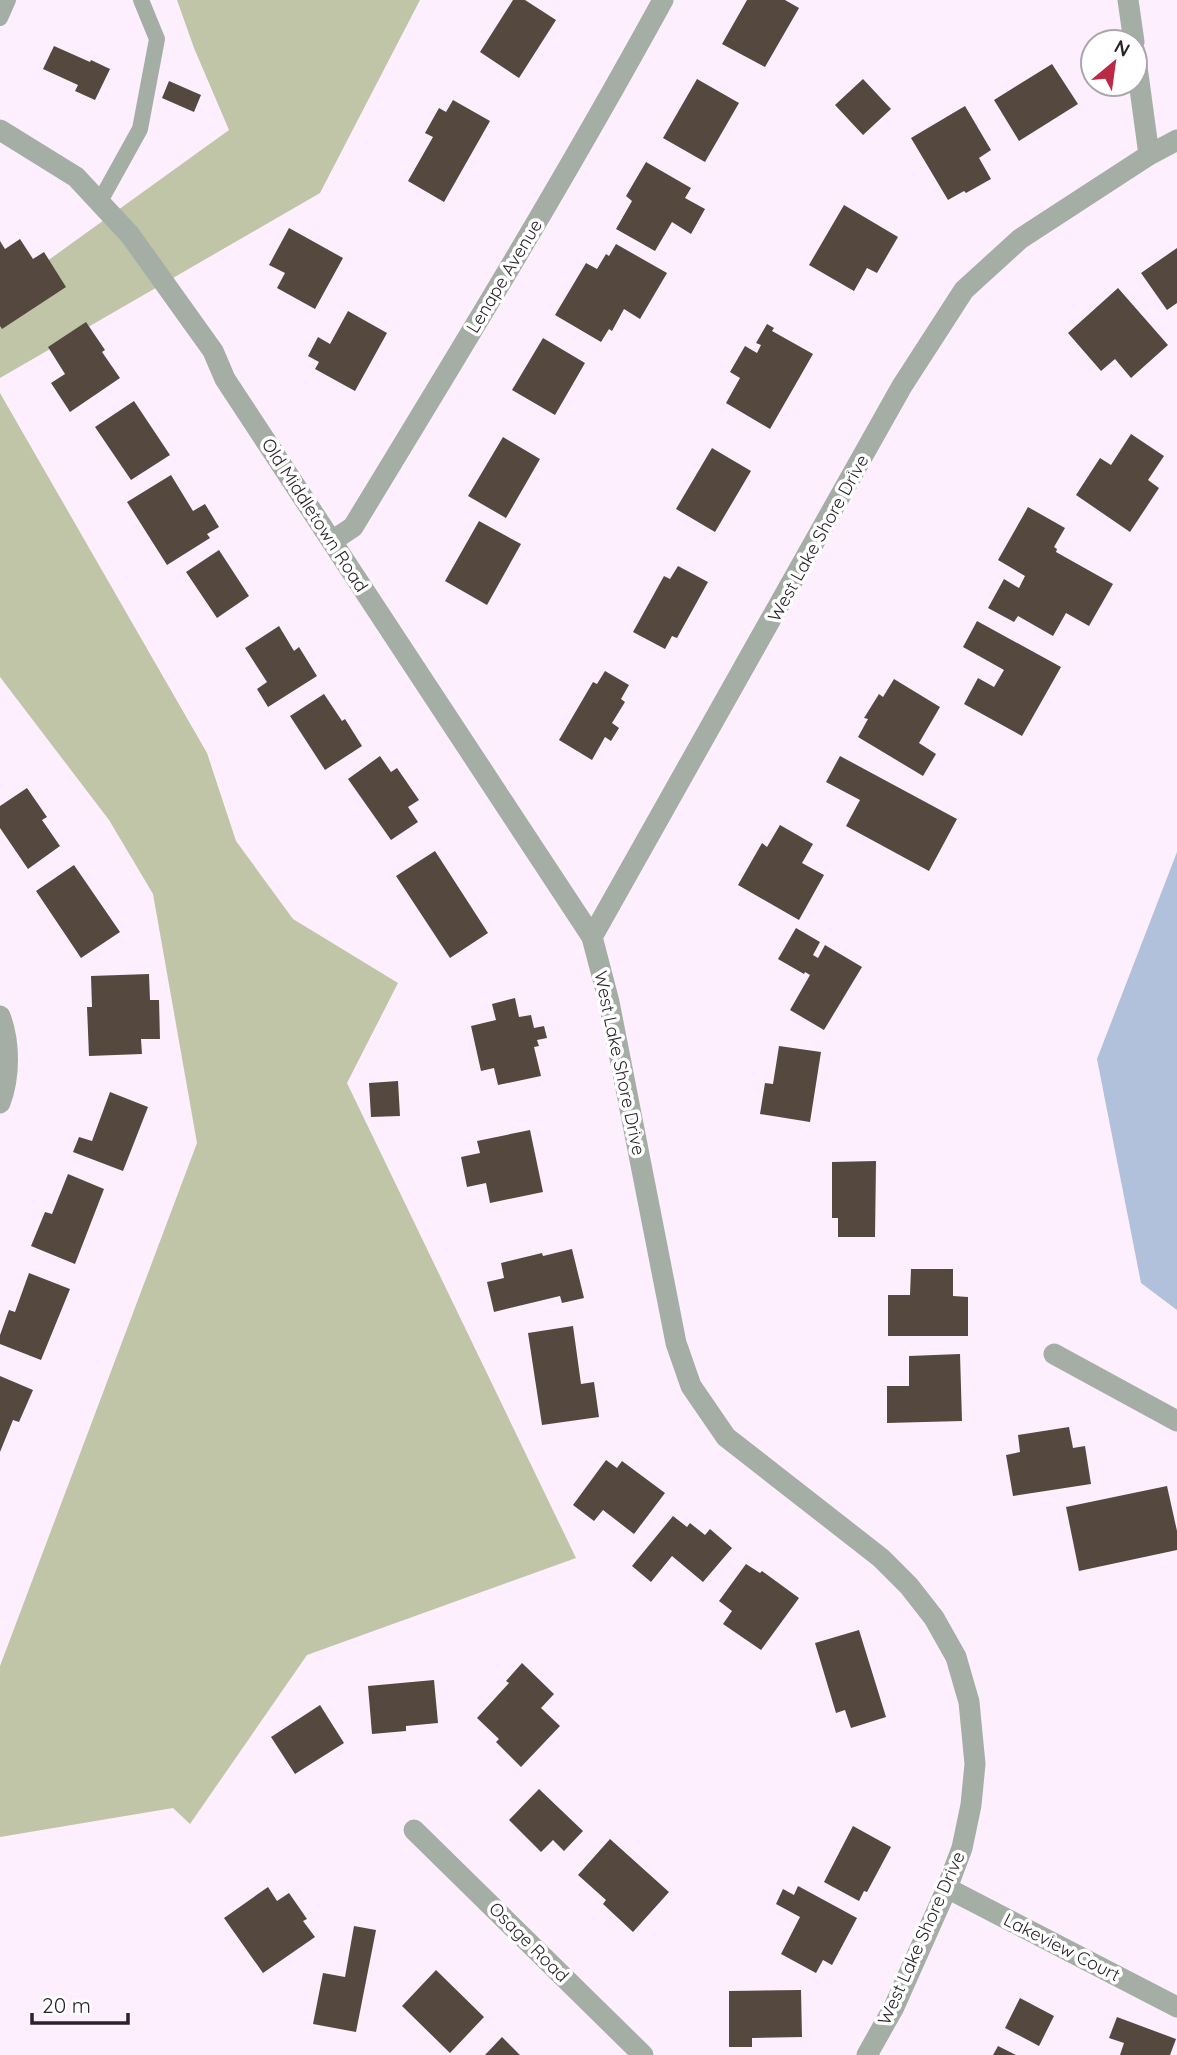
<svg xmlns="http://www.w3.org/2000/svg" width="1177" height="2055" font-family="Quicksand,sans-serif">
  <rect width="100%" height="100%" fill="#feeffe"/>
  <path fill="#c0c5a8" d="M177 0H420L320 193 0 378V295L229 130 194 48Z
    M0 393 207 753 236 841 293 919 398 983 347 1083 576 1558 307 1655 190 1824 173 1808 0 1837V1666L197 1143 153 894 109 820 0 677Z"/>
  <path fill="#b1c1db" d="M1177 852V1310L1141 1283 1097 1059Z"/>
  <path fill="#55483e" d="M513 0H525L556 20 519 78 480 52Z
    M747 0H785L799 8 765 67 722 44Z
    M54 46 90 62 91 60 110 69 95 100 75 91 78 85 43 69Z
    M1052 64 1078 104 1019 141 994 100Z
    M697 79 739 103 705 162 663 138Z
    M863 79 891 109 863 135 835 105Z
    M169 81 201 95 194 112 162 98Z
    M453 100 490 121 444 202 408 181 433 137 425 133 439 108 446 112Z
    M965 106 991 150 979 158 991 179 966 193 964 191 948 200 911 138Z
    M646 162 691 188 685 198 705 209 691 234 672 222 655 251 616 229 632 201 626 196Z
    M844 205 898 237 877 273 867 268 854 291 809 265Z
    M289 228 343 258 315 309 277 288 285 273 269 265Z
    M20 239 33 259 44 252 66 287 2 329 0 326V241L5 249Z
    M616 244 667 273 640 319 624 309 612 331 609 329 601 342 555 315 586 263 597 269 606 254 609 256Z
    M1177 248V303L1167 310 1141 273Z
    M1118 288 1168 345 1131 378 1115 359 1101 371 1068 333Z
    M348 311 387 333 355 391 315 369 319 362 308 356 318 337 330 344Z
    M86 322 105 350 102 352 120 378 70 412 51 383 65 374 48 347Z
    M767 324 774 328 772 331 813 354 770 429 726 403 740 378 730 372 745 346 757 353 761 345 756 343Z
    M543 338 585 363 555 415 512 390Z
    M134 401 170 455 131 480 95 427Z
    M1131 434 1164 456 1148 480 1159 488 1130 532 1076 495 1100 458 1111 465Z
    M503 437 540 459 506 518 468 496Z
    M712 448 751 471 715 532 676 509Z
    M171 475 193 511 205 504 219 527 207 534 210 538 167 565 127 502Z
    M1028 507 1065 528 1054 547 1057 549 1056 552 1113 584 1089 626 1066 613 1053 636 1018 616 1014 622 988 608 1004 579 1019 588 1025 576 998 560Z
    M479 521 521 544 487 605 445 581Z
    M219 550 249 596 217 618 186 572Z
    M678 566 708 582 677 638 672 636 665 649 633 632 664 576 670 579Z
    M977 621 1061 667 1022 736 964 704 978 678 994 687 1004 670 963 647Z
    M279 626 294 651 299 647 317 676 268 707 257 689 267 682 245 648Z
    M605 671 629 685 621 699 625 702 612 723 619 728 611 741 605 737 592 760 559 740 593 682 597 684Z
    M894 679 940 707 919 743 936 754 923 776 858 737 868 719 864 718 879 694 883 697Z
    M324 694 342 721 345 719 362 746 325 770 290 716Z
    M380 756 391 772 397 768 419 800 408 807 418 822 391 840 348 779Z
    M840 756 957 819 929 871 846 826 860 800 826 782Z
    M27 788 47 817 42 820 60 846 28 869 0 828V806Z
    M780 825 813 844 802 863 824 875 799 920 738 885 762 843 767 847Z
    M435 851 488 933 450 958 396 876Z
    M74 865 120 932 81 958 36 891Z
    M796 928 820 942 813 955 818 958 825 945 862 967 824 1030 790 1010 810 975 805 972 804 974 778 959Z
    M149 974 150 1000H159L160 1039H141L142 1054 89 1056 87 1007H92L91 976Z
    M515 998 519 1017 531 1015 534 1028 544 1026 547 1038 537 1040 539 1046 534 1047 541 1076 498 1085 494 1068 481 1071 471 1026 496 1020 492 1004Z
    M779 1046 821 1052 810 1122 760 1114 765 1083 773 1084Z
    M398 1081 400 1116 371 1117 369 1083Z
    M110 1092 148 1107 123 1171 73 1152 79 1137 92 1141Z
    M530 1130 543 1192 490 1203 486 1183 467 1187 461 1157 480 1153 477 1141Z
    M876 1161 875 1237H838V1218H832V1162Z
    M68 1174 104 1189 75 1264 31 1246 45 1212 52 1214Z
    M572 1249 584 1298 562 1303 560 1296 494 1312 487 1282 504 1278 501 1263 542 1253 543 1256Z
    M911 1269H953V1296L968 1297V1336H888V1295H910Z
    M29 1273 70 1289 41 1360 0 1344V1335L9 1310 15 1312Z
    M573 1326 581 1384 594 1382 599 1417 542 1425 528 1333Z
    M960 1354 962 1421 887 1423V1386H909V1356Z
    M0 1376 33 1390 19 1422 13 1420 0 1452Z
    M1069 1427 1073 1448 1085 1446 1091 1484 1013 1496 1006 1455 1020 1452 1018 1435Z
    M606 1460 617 1468 622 1461 665 1493 634 1534 603 1510 594 1521 573 1505Z
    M1167 1486 1177 1531V1550L1079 1571 1066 1507Z
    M673 1516 687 1527 690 1523 705 1535 710 1529 732 1548 703 1582 672 1556 651 1582 632 1566Z
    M746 1564 760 1573 762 1571 799 1598 761 1650 723 1624 732 1611 719 1601Z
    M859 1630 886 1717 851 1728 845 1710 836 1713 815 1643Z
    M522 1663 554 1694 541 1708 560 1726 521 1767 496 1742 499 1739 477 1718 509 1683 506 1681Z
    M434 1680 438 1723 406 1726V1731L372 1734 368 1686Z
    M320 1705 344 1743 295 1774 271 1737Z
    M539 1789 583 1831 564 1851 553 1840 541 1852 509 1820Z
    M853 1826 891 1847 867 1892 864 1891 859 1901 824 1882Z
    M610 1839 669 1892 633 1932 603 1904 606 1900 578 1875Z
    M798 1886 857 1918 832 1965 823 1960 816 1973 781 1954 800 1917 776 1904 783 1889 794 1895Z
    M268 1887 277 1901 289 1893 307 1919 303 1921 315 1937 263 1973 224 1918Z
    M354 1926 376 1930 356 2032 313 2024 323 1973 345 1977Z
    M436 1970 484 2017 450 2053 402 2006Z
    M801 1990 802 2037 752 2038V2047H729V1991Z
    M1020 1998 1054 2016 1039 2046 1005 2028Z
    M1117 2017 1176 2039 1170 2055H1120L1124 2043 1109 2038Z
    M502 2037 520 2055H485Z
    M998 2046 1016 2055H993Z"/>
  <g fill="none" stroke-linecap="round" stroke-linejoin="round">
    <path stroke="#a4aea4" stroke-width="16" d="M0 18 8 0
      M99 203 140 129 157 39 141 0"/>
    <path stroke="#a4aea4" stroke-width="21" d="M1128 0 1134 42
      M1135 52 1149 155
      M0 130 76 177 130 235 213 351 225 379 592 937
      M332 541 353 527C459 353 565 179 663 0
      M0 1016C10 1042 10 1077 0 1103
      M1054 1354 1177 1421
      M414 1830 643 2055
      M947 1888 1177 2007"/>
    <path stroke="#a4aea4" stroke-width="21" d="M867 2055 894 2007 947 1888 962 1848 971 1805 975 1764 969 1702 956 1657 934 1618 909 1586 881 1558 726 1437 691 1386 676 1343 609 1002 592 937 902 386 964 290 1020 239 1149 155 1177 140"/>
  </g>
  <g text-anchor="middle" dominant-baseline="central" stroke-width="7" stroke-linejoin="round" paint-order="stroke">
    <g font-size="18" fill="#2a242a" stroke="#fff">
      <text transform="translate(504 276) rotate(-59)">Lenape Avenue</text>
      <text transform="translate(315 515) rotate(57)">Old Middletown Road</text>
      <text transform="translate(818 538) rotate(-61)">West Lake Shore Drive</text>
      <text transform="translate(620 1063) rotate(78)">West Lake Shore Drive</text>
      <text transform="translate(921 1938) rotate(-66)">West Lake Shore Drive</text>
      <text transform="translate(529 1942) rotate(45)">Osage Road</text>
      <text transform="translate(1062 1947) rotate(27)">Lakeview Court</text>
    </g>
  </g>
  <g transform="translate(1114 63) rotate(29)"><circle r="33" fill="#ffffff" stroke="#aaa7aa" stroke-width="2"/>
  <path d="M0-5L12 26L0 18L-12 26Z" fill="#bb2a44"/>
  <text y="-10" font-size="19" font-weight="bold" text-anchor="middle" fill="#2a242a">N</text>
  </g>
  <path d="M32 2013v10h96v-10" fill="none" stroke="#2a242a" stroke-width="3.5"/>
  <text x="42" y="2013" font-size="21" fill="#2a242a" stroke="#ffffff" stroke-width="5" paint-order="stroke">20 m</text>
</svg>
